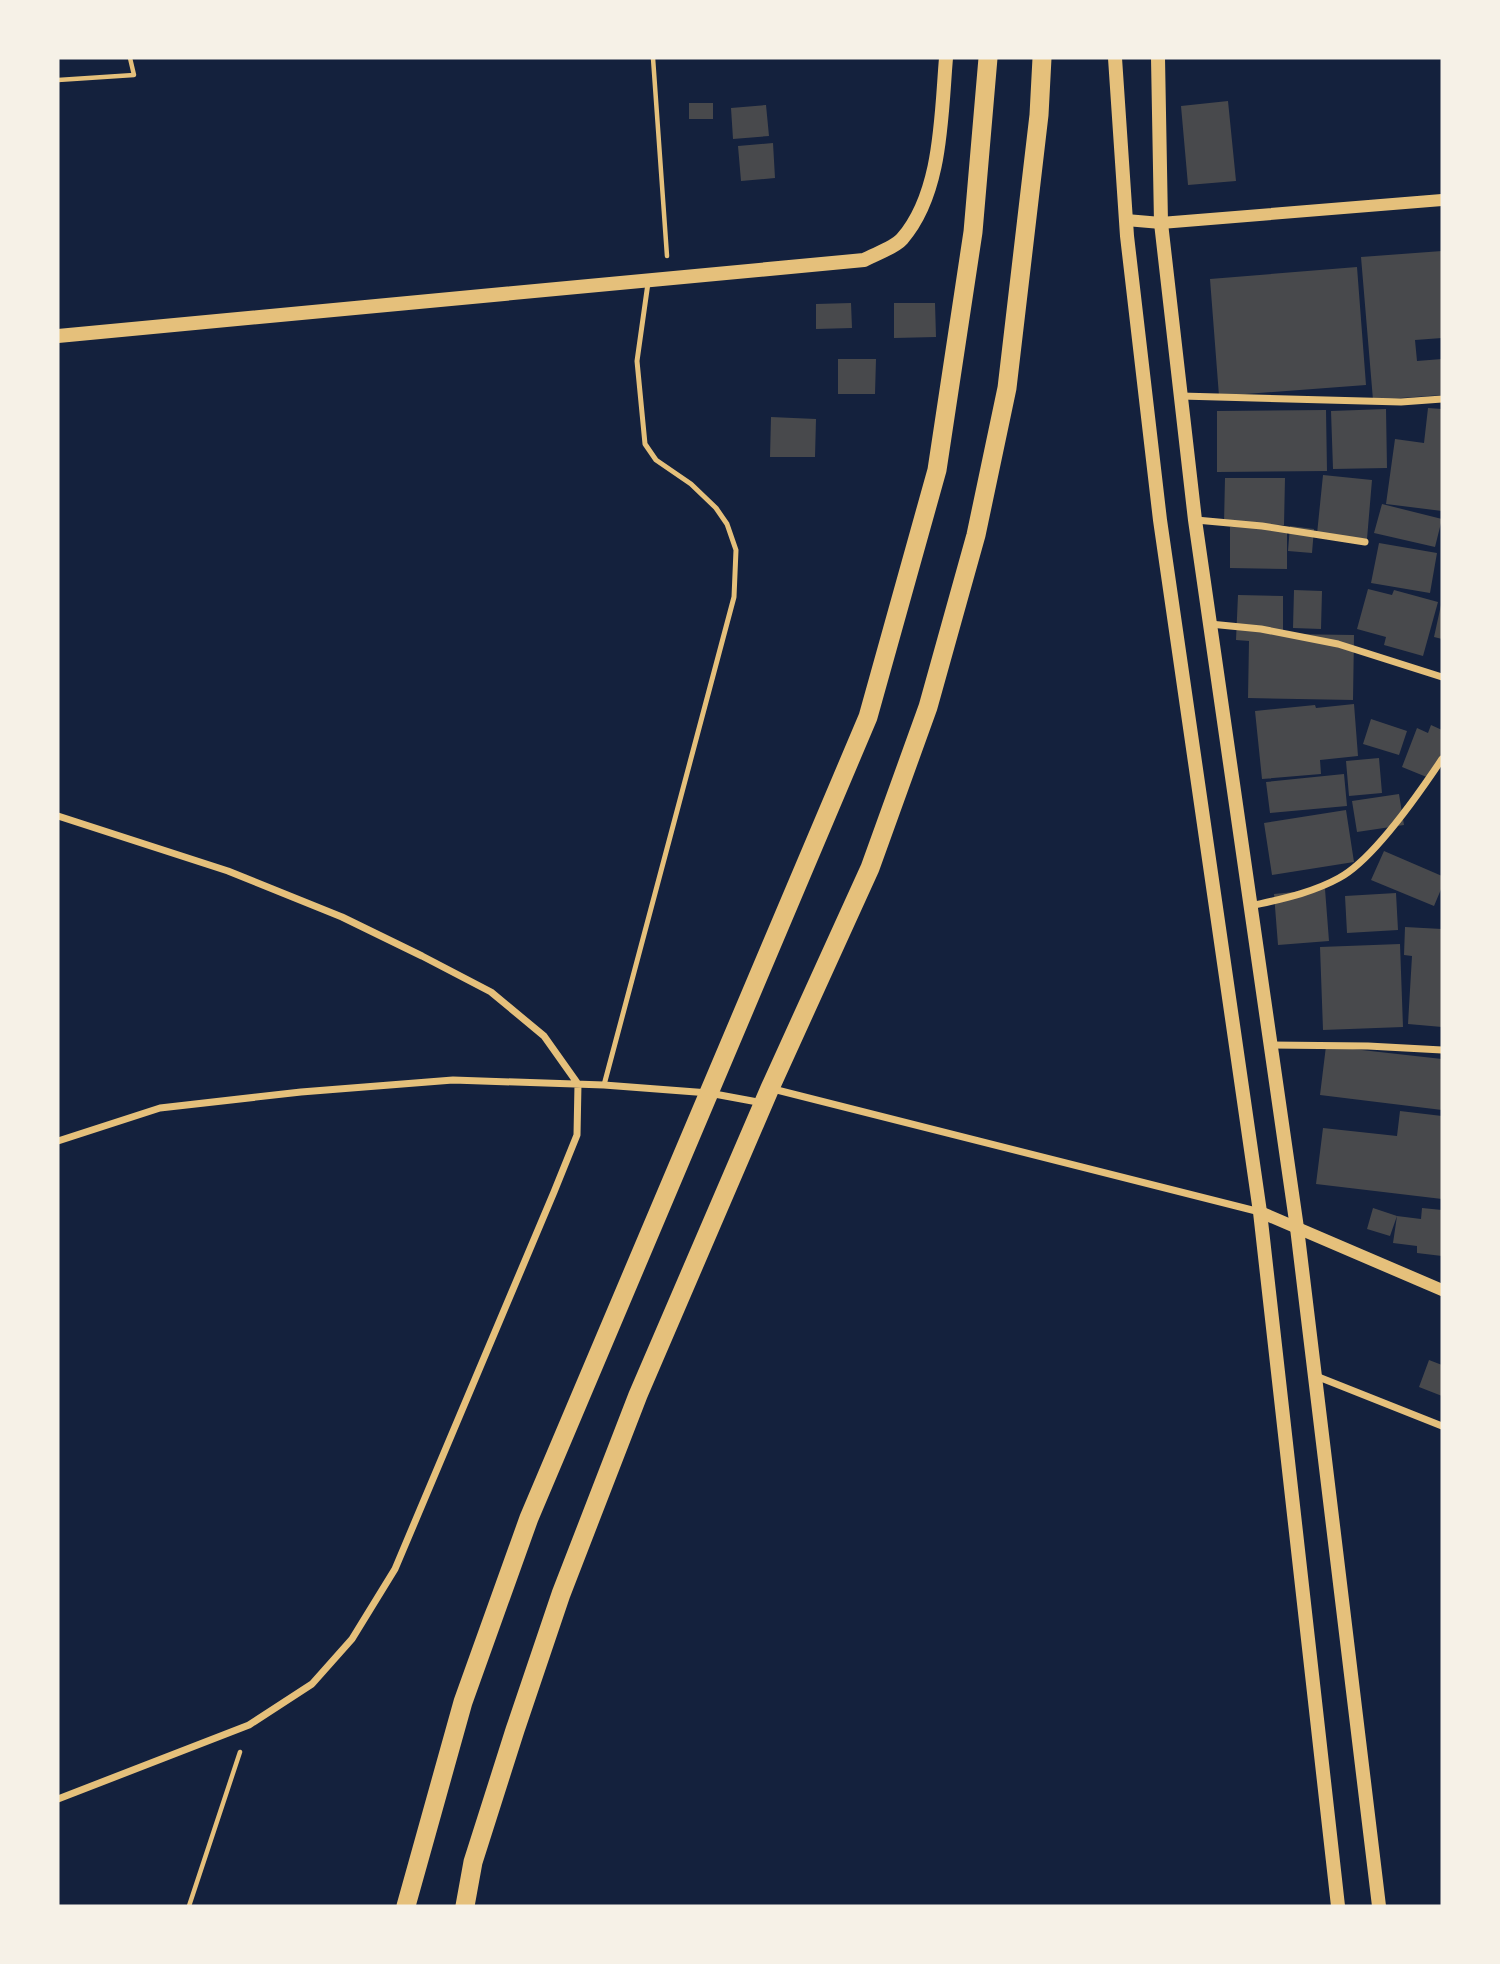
<svg xmlns="http://www.w3.org/2000/svg" width="1500" height="1964" font-family="'Sofia Sans Condensed',sans-serif">
  <rect width="100%" height="100%" fill="#14213d"/>
  <path fill="#48494c" d="M1228 101 1236 181 1188 185 1181 106Z
    M689 103H713V119H689Z
    M766 105 769 136 733 139 731 108Z
    M773 143 775 178 741 181 738 146Z
    M1442 251V338L1415 340 1417 361 1442 359V395L1373 400 1361 257Z
    M1357 267 1366 385 1219 396 1210 279Z
    M851 303 852 328 816 329V304Z
    M894 303H935L936 337 894 338Z
    M838 359H876L875 394H838Z
    M1428 408 1442 409V511L1386 504 1395 439 1424 443Z
    M1386 409 1387 468 1333 469 1331 411Z
    M1326 410 1327 471 1217 472V411Z
    M771 417 816 419 815 457H770Z
    M1323 475 1372 480 1367 539 1317 534Z
    M1225 478H1285L1284 525 1224 524Z
    M1382 504 1442 519 1435 547 1374 533Z
    M1290 526 1314 529 1312 553 1288 551Z
    M1230 527 1287 528V569L1230 568Z
    M1379 543 1437 553 1430 593 1371 583Z
    M1368 589 1392 595 1394 590 1438 602 1423 656 1384 645 1386 637 1357 629Z
    M1294 590 1322 591 1321 629 1293 628Z
    M1238 595 1283 596V634L1354 635 1353 700 1248 698 1249 641 1236 640Z
    M1441 605H1442V639L1434 637Z
    M1354 704 1358 756 1320 760 1321 774 1262 779 1255 711 1315 705 1316 708Z
    M1371 719 1407 731 1399 755 1363 744Z
    M1431 725 1442 730V765L1436 762 1429 778 1402 767 1417 728 1428 733Z
    M1379 758 1382 793 1349 796 1346 761Z
    M1344 774 1347 806 1270 813 1266 782Z
    M1399 794 1404 825 1357 832 1352 801Z
    M1346 810 1354 862 1272 875 1264 823Z
    M1384 851 1442 876V887L1434 906 1371 880Z
    M1325 889 1329 941 1278 945 1274 894Z
    M1396 893 1398 930 1347 933 1345 896Z
    M1405 927 1442 929V1027L1408 1024 1412 956 1404 955Z
    M1400 944 1403 1027 1323 1030 1320 947Z
    M1326 1046 1442 1059V1110L1320 1095Z
    M1400 1111 1442 1116V1199L1316 1184 1323 1128 1397 1136Z
    M1373 1208 1397 1216 1390 1236 1367 1229Z
    M1422 1208 1442 1210V1256L1417 1253V1246L1393 1243 1397 1216 1421 1219Z
    M1429 1360 1442 1365V1396L1419 1387Z"/>
  <g fill="none" stroke-linecap="round" stroke-linejoin="round">
    <path stroke="#e5c07b" stroke-width="4.5" d="M653 58 667 256
      M58 80 134 75 130 58
      M189 1906 240 1752"/>
    <path stroke="#e5c07b" stroke-width="5" d="M604 1085 734 597 736 550 727 524 716 508 691 484 656 460 645 444 637 361 648 283"/>
    <path stroke="#e5c07b" stroke-width="7" d="M1181 396 1401 402 1442 399
      M1196 520 1262 526 1365 542
      M1210 624 1261 629 1338 644 1442 677
      M58 816 228 871 342 917 422 956 491 992 544 1036 578 1084 577 1135 554 1192 395 1569 352 1639 312 1684 249 1725 58 1799
      M1251 906C1281 899 1312 893 1339 878 1373 860 1420 792 1442 759
      M1271 1045 1368 1046 1442 1050
      M773 1089 1260 1212
      M58 1141 160 1108 301 1092 453 1080 604 1085 709 1093 763 1103
      M1316 1376 1442 1426"/>
    <path stroke="#e5c07b" stroke-width="12" d="M1126 220 1161 223 1442 200
      M1260 1212 1442 1290"/>
    <path stroke="#e5c07b" stroke-width="14" d="M1115 58 1127 236 1160 520 1260 1212 1338 1906
      M1158 58 1161 223 1195 520 1297 1228 1379 1906
      M58 336 864 260C875 254 894 248 902 239 942 193 941 116 946 58"/>
    <path stroke="#e5c07b" stroke-width="19" d="M406 1906 463 1702 529 1518 868 717 937 470 973 232 988 58
      M465 1906 473 1862 515 1730 561 1594 638 1395 770 1088 870 868 928 707 976 535 1007 388 1039 115 1042 58"/>
  </g>
  <rect width="1500" height="1964" fill="none" stroke="#f6f1e7" stroke-width="119"/>
</svg>
